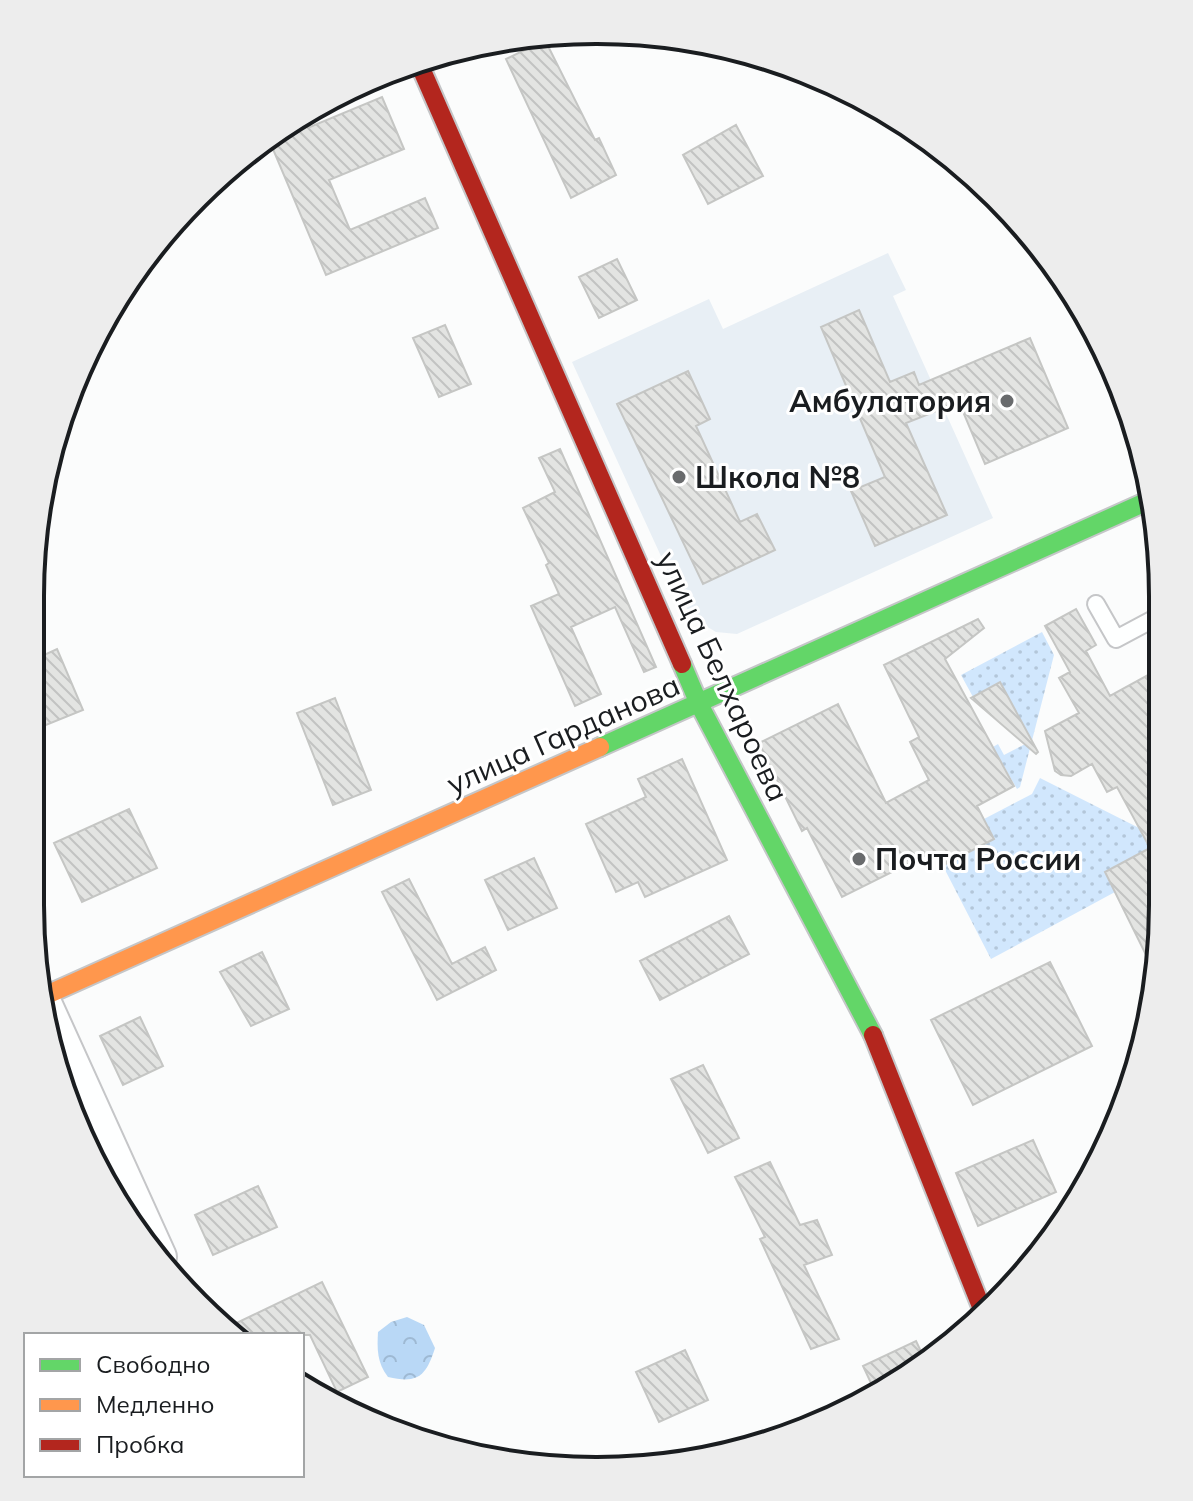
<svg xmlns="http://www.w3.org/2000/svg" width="1193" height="1501" font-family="Mulish,sans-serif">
  <defs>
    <pattern id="green-dots" width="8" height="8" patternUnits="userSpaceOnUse" patternTransform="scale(2)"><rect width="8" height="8" fill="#d1e7fd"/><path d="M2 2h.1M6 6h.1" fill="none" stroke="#b3c6d9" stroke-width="1.8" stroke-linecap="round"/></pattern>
    <pattern id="forest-crowns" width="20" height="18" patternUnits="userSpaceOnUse" patternTransform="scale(2)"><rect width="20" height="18" fill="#b9d8f6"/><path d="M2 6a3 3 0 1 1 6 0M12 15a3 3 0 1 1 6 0" fill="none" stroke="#9eb9d3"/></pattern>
    <pattern id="building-back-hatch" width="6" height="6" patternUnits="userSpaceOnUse" patternTransform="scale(2)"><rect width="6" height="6" fill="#e3e4e2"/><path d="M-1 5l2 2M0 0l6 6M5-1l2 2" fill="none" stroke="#c2c3c2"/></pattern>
  </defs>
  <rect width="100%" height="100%" fill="#fbfcfc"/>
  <path fill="#e8eff5" d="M888 253 906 290 893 296 993 518 737 634 716 632 696 620 682 602 572 362 709 299 723 329Z"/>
  <path fill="url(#green-dots)" d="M1042 632 1054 655 1020 787 1017 789 993 747 998 744 1004 755 1031 741 1000 683 973 697 961 675Z
    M1040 778 1147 832 1154 846 1106 872 1115 892 991 959 943 866 994 839 984 819 1032 794Z"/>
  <path fill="url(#forest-crowns)" d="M407 1317 424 1325 435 1348C426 1376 418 1384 388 1377 377 1363 377 1349 378 1332L391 1322Z"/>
  <path fill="url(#building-back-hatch)" stroke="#c5c6c4" stroke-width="2" d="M545 40 595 140 599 138 616 175 571 198 506 59Z
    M382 97 404 149 329 180 350 230 425 198 438 228 326 275 270 142 304 114 310 127Z
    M736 125 763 176 708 204 683 155Z
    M617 259 637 300 599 318 579 277Z
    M859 310 890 382 914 372 919 385 1030 338 1068 428 985 464 959 402 906 423 947 515 875 546 851 491 885 477 821 327Z
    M445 325 471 384 439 397 413 338Z
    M688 371 710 419 696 426 740 522 757 514 775 550 703 584 617 404Z
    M560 449 656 667 644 672 615 607 571 627 601 694 575 706 531 606 559 594 546 565 549 563 523 508 555 492 539 458Z
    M1076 609 1096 645 1086 651 1110 696 1159 669 1153 969 1105 872 1150 848 1117 787 1107 792 1092 764 1071 776 1061 775 1055 771 1045 731 1079 713 1059 678 1070 672 1045 626Z
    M978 619 984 628 945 659 1014 786 977 806 994 839 942 866 934 851 842 897 807 828 802 831 759 743 838 704 886 803 929 780 910 742 919 737 884 665Z
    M57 649 83 710 31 731V661Z
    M1000 682 1038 752 1036 754 971 698Z
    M335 698 371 790 333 805 297 713Z
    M682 759 727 860 645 897 638 882 616 892 586 824 646 797 638 779Z
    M129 809 157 868 82 902 54 843Z
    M534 858 557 908 508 930 485 880Z
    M409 879 452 964 485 947 496 970 437 1000 382 892Z
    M729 916 749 954 660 1000 640 961Z
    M262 952 289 1009 251 1026 220 972Z
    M1050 962 1092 1046 973 1105 931 1020Z
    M140 1017 163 1066 123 1085 100 1036Z
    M703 1065 739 1138 708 1153 671 1079Z
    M1033 1140 1056 1192 978 1226 956 1173Z
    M770 1162 800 1225 817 1220 832 1255 804 1265 839 1339 811 1349 760 1239 765 1237 735 1177Z
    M258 1186 277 1227 213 1255 195 1215Z
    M322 1282 368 1377 337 1392 310 1335H235L226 1328Z
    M916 1341 926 1362 877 1396 863 1366Z
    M685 1350 708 1400 659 1422 636 1372Z"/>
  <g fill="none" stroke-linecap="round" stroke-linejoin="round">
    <g stroke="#c5c6c8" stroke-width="20">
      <path id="lane" d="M1096 604 1116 639 1161 615"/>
    </g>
    <g stroke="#c5c6c8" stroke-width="38">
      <path id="street" d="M43 1001 159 1257"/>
    </g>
    <g stroke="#c5c6c8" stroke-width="22">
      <path id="fast" d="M682 664 699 704 873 1035
        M600 747 1150 500"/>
    </g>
    <g stroke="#c5c6c8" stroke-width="22">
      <path id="slow" d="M42 997 600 747"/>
    </g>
    <g stroke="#c5c6c8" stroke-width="22">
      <path id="jam" d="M417 59 682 664
        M873 1035 984 1314"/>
    </g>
    <use href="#lane" stroke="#feffff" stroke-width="16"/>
    <use href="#street" stroke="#feffff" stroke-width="34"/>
    <use href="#fast" stroke="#63d668" stroke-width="18"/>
    <use href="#slow" stroke="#ff974d" stroke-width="18"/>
    <use href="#jam" stroke="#b3261e" stroke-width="18"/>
  </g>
  <g fill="#696b6d" stroke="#fff" stroke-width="3">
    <circle cx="1007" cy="401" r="8"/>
    <circle cx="679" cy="477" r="8"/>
    <circle cx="859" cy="859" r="8"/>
  </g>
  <g text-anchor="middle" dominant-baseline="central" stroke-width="6" stroke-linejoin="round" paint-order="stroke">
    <g font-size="30" font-weight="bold" fill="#1a1d20" stroke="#fff" text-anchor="start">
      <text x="991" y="401" text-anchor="end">Амбулатория</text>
      <text x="695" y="477">Школа №8</text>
      <text x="875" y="859">Почта России</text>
    </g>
    <g font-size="30" fill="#1a1d20" stroke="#fff">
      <text transform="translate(723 676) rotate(65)">улица Белхароева</text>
      <text transform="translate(563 734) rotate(-24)">улица Гарданова</text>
    </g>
  </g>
  <path d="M0 0H1193V1501H0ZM596 44H597A552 552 0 0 1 1149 596V905A552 552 0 0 1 597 1457H596A552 552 0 0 1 44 905V596A552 552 0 0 1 596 44Z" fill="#ededed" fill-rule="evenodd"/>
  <path fill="none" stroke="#1a1d20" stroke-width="4" d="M596 44H597A552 552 0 0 1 1149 596V905A552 552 0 0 1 597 1457H596A552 552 0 0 1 44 905V596A552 552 0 0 1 596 44Z"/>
  <rect x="24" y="1333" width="280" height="144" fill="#ffffff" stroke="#a3a5a6" stroke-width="2"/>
  <rect x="40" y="1359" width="40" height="12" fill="#63d668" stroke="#a3a5a6" stroke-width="2"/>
  <text x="96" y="1373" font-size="24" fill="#1a1d20">Свободно</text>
  <rect x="40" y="1399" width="40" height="12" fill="#ff974d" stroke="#a3a5a6" stroke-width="2"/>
  <text x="96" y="1413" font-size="24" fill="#1a1d20">Медленно</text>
  <rect x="40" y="1439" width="40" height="12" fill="#b3261e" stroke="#a3a5a6" stroke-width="2"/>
  <text x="96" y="1453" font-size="24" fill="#1a1d20">Пробка</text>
</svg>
